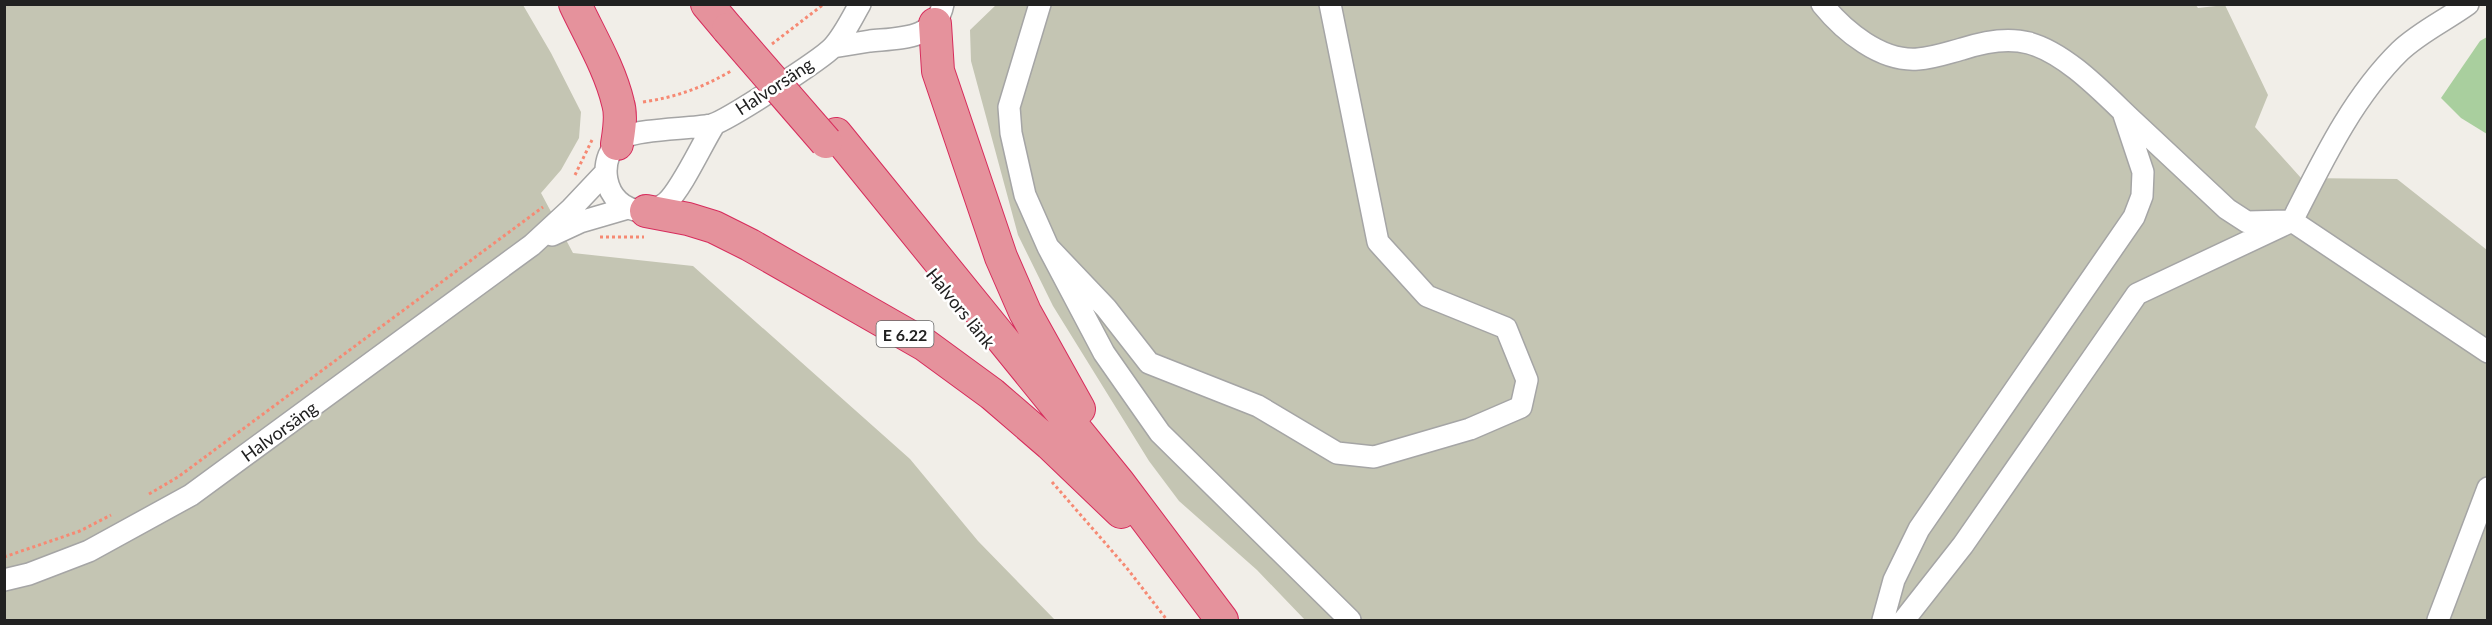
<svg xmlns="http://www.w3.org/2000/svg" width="2492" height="625" font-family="Lato,sans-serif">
  <rect width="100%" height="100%" fill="#f1eee8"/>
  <path fill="#c4c5b3" d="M997 4H2195L2198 8 2225 5 2268 95 2255 127 2301 178 2397 179 2487 250V620H1305L1257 570 1179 501 1149 461 1053 306 1018 235 971 61 970 30Z
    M4 5H523L551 53 581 112 579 138 561 170 541 193 573 253 693 266 910 459 978 541 1055 620H5Z"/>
  <path fill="#a9cf9e" d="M2487 37V134L2461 118 2441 98 2480 41Z"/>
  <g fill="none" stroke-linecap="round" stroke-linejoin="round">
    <g stroke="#a5a5a5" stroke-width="24">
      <path id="minor" d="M1040 4 1009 107 1011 133 1025 195 1048 247 1104 353 1160 433 1350 620
        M1822 4C1844 31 1881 62 1918 59 1933 58 1947 53 1962 49 1983 42 2007 37 2029 43 2068 54 2105 95 2134 122 2165 151 2196 180 2227 209L2247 222 2292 221C2322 162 2352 98 2400 51 2420 32 2446 20 2468 4
        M833 47C845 45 858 43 870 41 899 38 936 40 943 4
        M714 125C702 144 682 188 667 202 660 208 650 211 642 211 602 209 594 154 625 137 640 129 690 129 711 125 725 122 822 59 833 47 844 35 852 18 860 4
        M552 235 580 222 628 208
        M1048 247 1106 308 1149 363 1258 406 1337 453 1374 457 1470 429 1521 407 1527 380 1506 328 1427 296 1378 242 1330 4
        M4 580 29 574 89 551 191 495 532 245 571 209 605 173
        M1883 620 1894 580 1919 529 2134 217 2142 196 2143 172 2124 115
        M1904 620 1963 545 2137 294 2292 221 2488 352
        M2438 620 2488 488"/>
    </g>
    <g stroke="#d72c5c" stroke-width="34">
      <path id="highway" d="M575 4C590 36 610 69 618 103 622 116 619 131 617 144
        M707 4 728 29
        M935 24 938 71 1001 257 1025 312 1079 409
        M836 134 1119 483 1222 620
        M646 211 688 219 714 227 750 245 925 345 992 394 1050 444 1121 512"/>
    </g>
    <path stroke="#f68973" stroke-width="3" stroke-dasharray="3 3" stroke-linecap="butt" d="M772 44 824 4
      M643 102C676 97 702 88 731 71
      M575 175 592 140
      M600 237H644
      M1052 482 1126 567 1167 620
      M149 494 178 477 543 207
      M4 557 80 531 111 515"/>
    <use href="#minor" stroke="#fff" stroke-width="21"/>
    <use href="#highway" stroke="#e5929c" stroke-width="32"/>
    <g stroke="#d72c5c" stroke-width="34" stroke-linecap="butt">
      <path id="highway-bridge" d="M728 29 826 142"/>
    </g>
    <use href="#highway-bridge" stroke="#e5929c" stroke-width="32"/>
  </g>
  <g text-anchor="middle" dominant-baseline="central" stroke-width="5" stroke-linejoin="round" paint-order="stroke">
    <rect fill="#fff" stroke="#646464" stroke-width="1.5" x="876.5" y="321" width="57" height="26" rx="4.5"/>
    <g font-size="16" font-weight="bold" fill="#212121">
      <text x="905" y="334">E 6.22</text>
    </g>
    <g font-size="18" fill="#212121" stroke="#fff">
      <text transform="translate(774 86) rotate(-33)">Halvorsäng</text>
      <text transform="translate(961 308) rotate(51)">Halvors länk</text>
      <text transform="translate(279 431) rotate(-36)">Halvorsäng</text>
    </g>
  </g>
  <rect width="2492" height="625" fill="none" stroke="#212121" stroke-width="12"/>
</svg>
